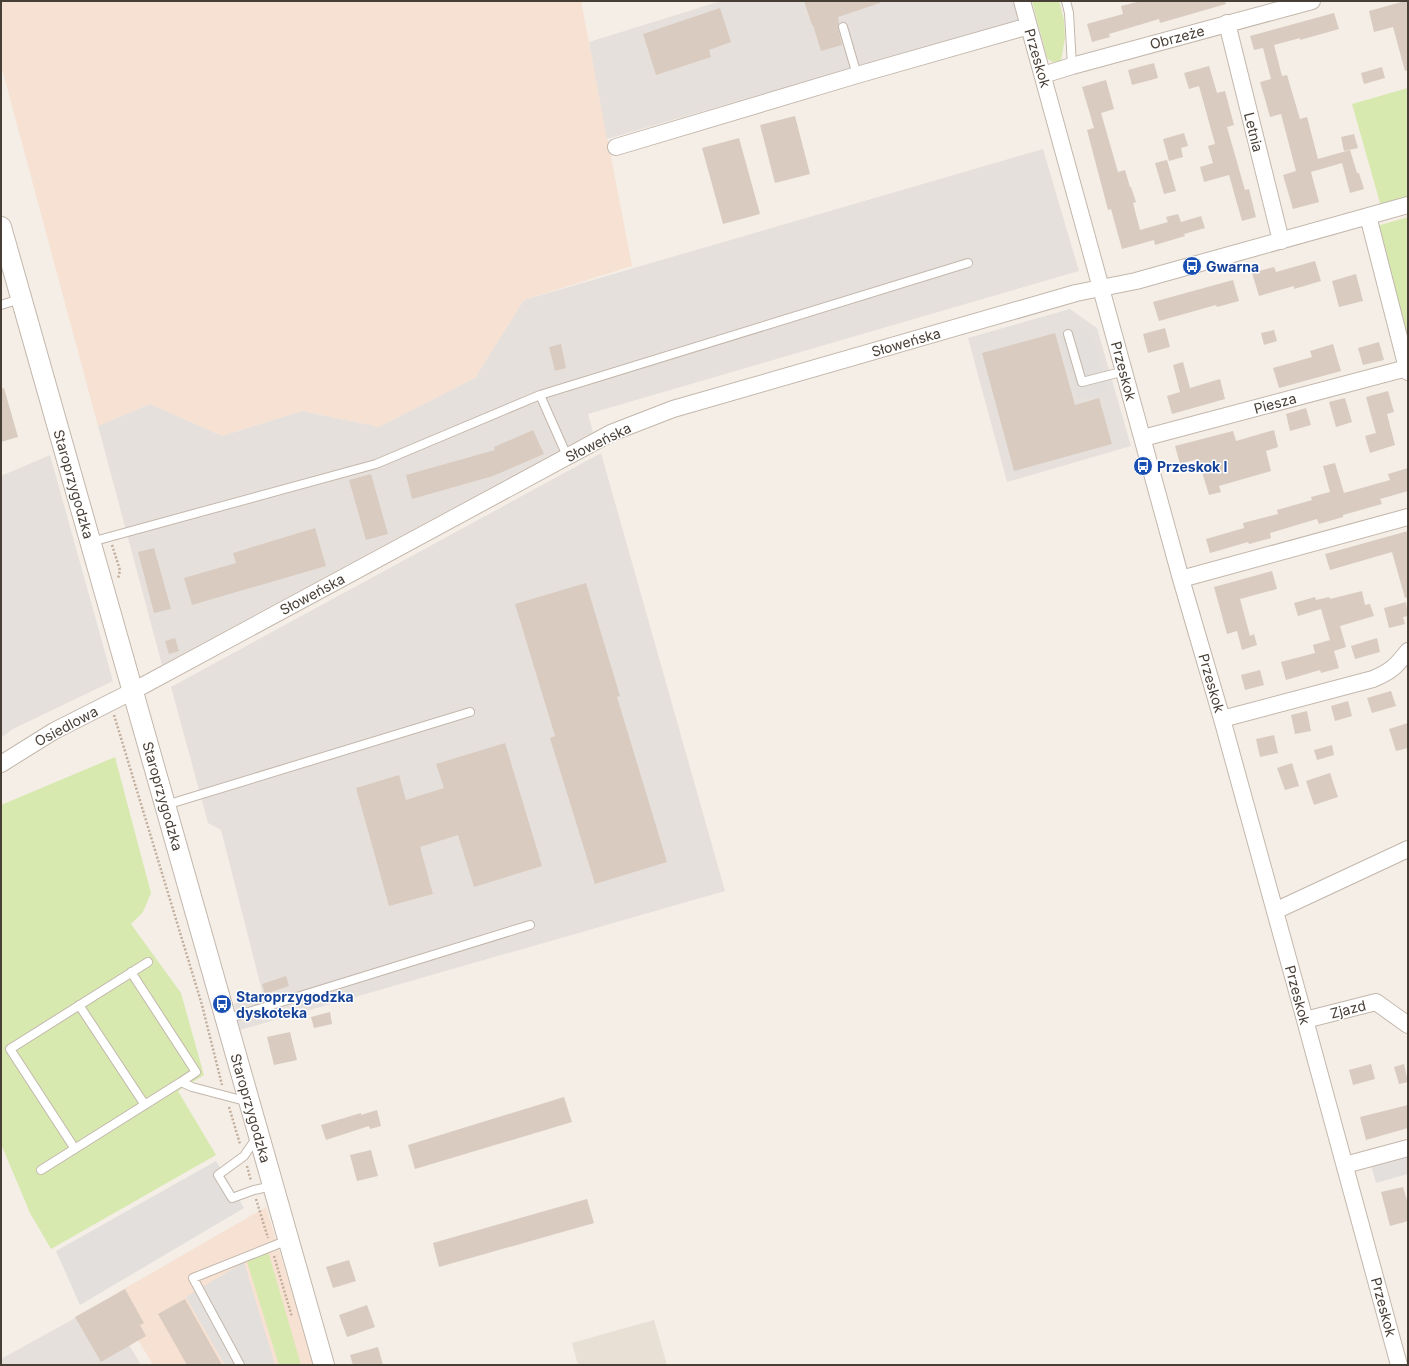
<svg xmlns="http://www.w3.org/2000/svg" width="1409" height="1366" font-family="Inter,sans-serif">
  <rect width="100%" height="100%" fill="#f4eee7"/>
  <path fill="#e8dfd5" d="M654 1320 667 1365H578L572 1343Z"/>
  <path fill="#f6e1d2" d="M1 1H581L632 266 524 300 475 378 379 427 302 411 222 436 150 404 98 426 1 65Z
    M266 1207 314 1365H153L112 1296Z"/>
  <path fill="#e6e0dc" d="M721 1H1013L1019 24 894 56 607 139 589 42Z
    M1043 149 1079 271 588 414 593 432 162 665 98 426 150 404 222 436 302 411 379 427 475 378 524 300Z
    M1070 309 1097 328 1131 446 1007 482 968 338Z
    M601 453 725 891 240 1030 234 1004 263 995 221 830 208 823 171 687Z
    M50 455 113 681 13 729 1 738V476Z
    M104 1302 141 1365H1V1359Z"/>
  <path fill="#d8e9af" d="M1032 1H1059L1064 20 1065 38 1061 61 1052 62 1047 58Z
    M1408 88V203L1382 210 1352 104Z
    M1408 217V345L1377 226Z
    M115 757 151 893 143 912 131 924 181 993 204 1075 178 1091 216 1155 51 1249 30 1213 1 1144V805Z
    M268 1251 301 1365H279L247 1262Z"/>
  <path fill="#e2dfdc" d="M1075 327 1081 328 1092 334 1108 391 1078 398 1059 332Z
    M1408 1151V1174L1376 1183 1370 1162Z
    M216 1161 244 1208 80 1305 56 1251Z
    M244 1262 255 1299 275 1365H225L186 1297Z"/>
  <path fill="#d9cbbf" d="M804 1H880V3L838 17 839 23 838 28 842 45 821 51 813 25H812Z
    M1141 1H1225L1226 4 1160 23 1159 19 1109 34 1110 37 1092 42 1087 24 1123 14 1121 6Z
    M1405 1H1408V70L1405 71 1393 27 1374 32 1369 11Z
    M720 8 731 42 709 50 711 57 656 75 643 34Z
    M1334 13 1339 29 1300 40V38L1274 45 1282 76 1287 75 1300 119 1307 117 1318 159 1350 150 1357 173H1359L1364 189 1350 193 1342 163 1311 172 1319 202 1293 209 1283 175 1296 171 1281 114 1270 117 1265 99 1260 82 1271 79 1263 48 1254 50 1250 36Z
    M1154 63 1158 78 1132 85 1128 70Z
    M1209 66 1217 93 1225 91 1234 125 1227 127 1245 190 1249 189 1256 217 1242 221 1229 175 1204 182 1200 167 1213 163 1208 146 1215 144 1199 86 1189 89 1184 73Z
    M1382 67 1385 78 1364 84 1361 73Z
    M1106 80 1114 109 1101 113 1118 172 1125 170 1130 187H1131L1136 202 1133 203 1140 230 1168 222 1166 217 1178 214 1181 222 1201 216 1205 228 1184 234 1185 236 1155 245 1154 240 1122 249 1111 209 1108 210 1087 130 1094 128 1082 87Z
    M795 116 810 174 775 183 760 125Z
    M1184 133 1188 146 1181 148 1183 157 1169 161 1163 139Z
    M1354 134 1358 148 1344 151 1341 137Z
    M739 138 760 214 723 224 702 148Z
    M1167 160 1176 191 1164 194 1155 163Z
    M1315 261 1321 281 1294 289V286L1259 296 1252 273 1274 267 1276 272Z
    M1356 274 1363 301 1339 307 1332 281Z
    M1233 280 1239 301 1217 307 1216 305 1159 321 1153 302Z
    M1165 328 1170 347 1148 353 1143 334Z
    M1274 330 1277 341 1264 345 1261 333Z
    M1055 333 1075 405 1099 398 1112 444 1014 471 982 353Z
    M1379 342 1384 360 1363 365 1358 348Z
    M561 344 566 368 555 371 549 347Z
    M1333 344 1341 371 1279 388 1273 368 1312 357 1310 351Z
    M1183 362 1190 388 1220 379 1225 399 1172 414 1167 396 1180 392 1173 365Z
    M4 388 18 437 1 442V389Z
    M1388 391 1394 412 1387 414 1395 445 1370 453 1365 436 1376 433 1366 397Z
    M1345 398 1352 422 1336 427 1329 402Z
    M1306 408 1311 425 1290 431 1286 414Z
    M533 430 544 454 493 476 412 499 406 475 495 450 494 447Z
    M1274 430 1278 447 1266 451 1271 471 1219 486 1221 492 1209 495 1198 459 1180 464 1175 446 1233 431 1236 441Z
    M1335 463 1344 493 1390 480 1388 474 1408 468V491L1380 499 1382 504 1343 515V517L1319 524 1317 519 1270 533 1271 538 1249 544 1248 542 1210 553 1206 539 1244 528 1243 523 1278 514 1277 510 1312 500 1311 497 1330 492 1323 466Z
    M371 474 388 534 366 540 349 480Z
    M315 528 326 566 192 605 184 578 236 563 233 553Z
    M1408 531V597L1405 598 1392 552 1330 570 1325 554Z
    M154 548 171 609 154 613 138 552Z
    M1272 571 1277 589 1240 599 1250 636 1254 634 1257 645 1242 650 1237 631 1227 634 1214 587Z
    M586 583 620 696 617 697 667 862 595 884 550 738 555 736 515 604Z
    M1362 591 1365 605 1370 604 1374 616 1340 626 1346 647 1334 651 1339 668 1321 673 1320 670 1286 680 1281 662 1315 653 1313 645 1330 640 1321 609 1298 616 1294 603 1315 597 1316 600 1329 597 1330 599Z
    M1406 602 1408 616 1403 617 1405 624 1389 628 1384 608Z
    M175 638 179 651 169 654 165 641Z
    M1377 638 1380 652 1355 659 1351 646Z
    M1260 670 1264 685 1245 690 1241 675Z
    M1391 691 1396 706 1372 713 1367 698Z
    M1348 701 1352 716 1335 721 1331 706Z
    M1307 711 1311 731 1295 734 1291 715Z
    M1408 723V748L1396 751 1389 729Z
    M1274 735 1278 753 1260 757 1256 739Z
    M505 743 542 866 474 887 458 835 420 847 433 894 389 906 356 788 399 775 406 800 444 788 436 764Z
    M1332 745 1334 755 1317 760 1314 750Z
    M1292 763 1299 786 1285 790 1277 768Z
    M1330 773 1338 797 1314 805 1306 781Z
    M286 976 289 986 265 994 262 984Z
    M330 1012 332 1024 314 1028 311 1017Z
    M290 1032 297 1060 274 1065 267 1037Z
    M1371 1064 1375 1079 1353 1085 1349 1070Z
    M1404 1064 1408 1082 1399 1084 1394 1067Z
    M564 1097 572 1122 415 1169 408 1145Z
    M1408 1105V1128L1366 1140 1360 1117Z
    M377 1110 381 1126 370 1129 369 1126 326 1140 321 1125 361 1113V1115Z
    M371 1150 378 1176 357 1181 350 1155Z
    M1403 1187 1408 1204V1221L1390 1226 1381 1192Z
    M587 1199 594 1223 439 1267 433 1243Z
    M349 1260 356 1281 333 1288 326 1267Z
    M125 1289 144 1323 140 1325 146 1336 101 1362 75 1317Z
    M185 1299 222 1365H187L158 1314Z
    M367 1305 375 1327 347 1337 339 1315Z
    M378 1347 383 1365H353L350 1355Z"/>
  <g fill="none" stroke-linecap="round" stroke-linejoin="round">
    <g stroke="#c3b7ac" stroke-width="10">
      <path id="service" d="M1066 1 1069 13 1072 66
        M843 27 857 75
        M1 305 20 299
        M1068 334 1082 382 1125 371
        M567 456 540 395 968 263
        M91 542 376 464 540 395
        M166 805 470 712
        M131 972 196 1072 181 1082
        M79 1005 145 1105
        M226 1019 530 925
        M257 1137 244 1156 218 1175 232 1198 254 1190 272 1186
        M75 1149 10 1049 148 962
        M41 1170 181 1082 192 1087 249 1102
        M240 1365 193 1278 288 1240"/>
    </g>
    <g stroke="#c3b7ac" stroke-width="18">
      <path id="minor" d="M1022 1 1181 579 1222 719 1305 1020 1399 1365
        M1227 23 1281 241
        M1043 75 1072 66 1312 1
        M616 147 857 75 1029 26
        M1368 216 1408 372
        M1143 438 1407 368
        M1181 579 1408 517
        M1222 719 1373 679C1392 671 1396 666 1408 651
        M1 764 54 731 133 691 611 433 673 409 1076 293 1136 281 1408 205
        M1275 911 1408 849
        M1305 1020 1376 1002 1408 1025
        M1345 1165 1408 1148"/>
    </g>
    <g stroke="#c3b7ac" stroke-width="22">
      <path id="tertiary" d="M1 227 324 1365"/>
    </g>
    <path stroke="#c2ad9a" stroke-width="2.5" stroke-dasharray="2 2" stroke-linecap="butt" d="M112 545 120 570 118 579
      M114 715 202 1005 222 1085
      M229 1107 240 1144
      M247 1166 251 1181
      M256 1199 268 1238
      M274 1256 292 1317"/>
    <use href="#service" stroke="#fff" stroke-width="8"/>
    <use href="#minor" stroke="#fff" stroke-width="16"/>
    <use href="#tertiary" stroke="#fff" stroke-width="20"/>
  </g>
  <defs>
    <g id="bus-disc" transform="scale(1)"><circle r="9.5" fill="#1a4fb4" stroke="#fff"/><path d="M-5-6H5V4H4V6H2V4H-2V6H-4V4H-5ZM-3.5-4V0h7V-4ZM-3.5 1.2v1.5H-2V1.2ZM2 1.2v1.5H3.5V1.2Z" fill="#fff"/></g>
  </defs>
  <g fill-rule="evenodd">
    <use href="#bus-disc" x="1192" y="266"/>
    <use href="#bus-disc" x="1143" y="466"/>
    <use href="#bus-disc" x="222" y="1004"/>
  </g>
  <g text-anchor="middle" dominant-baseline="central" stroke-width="3" stroke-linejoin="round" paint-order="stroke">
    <g font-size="14" fill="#473e36" stroke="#fff">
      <text transform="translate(1177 37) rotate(-15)">Obrzeże</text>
      <text transform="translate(1038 58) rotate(74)">Przeskok</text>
      <text transform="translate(1254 132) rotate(76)">Letnia</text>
      <text transform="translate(906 342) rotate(-16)">Słoweńska</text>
      <text transform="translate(1124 371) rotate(75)">Przeskok</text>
      <text transform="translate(1275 403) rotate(-15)">Piesza</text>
      <text transform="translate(598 442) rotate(-26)">Słoweńska</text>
      <text transform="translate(74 484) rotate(74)">Staroprzygodzka</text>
      <text transform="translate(312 594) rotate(-28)">Słoweńska</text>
      <text transform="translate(1212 683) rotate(74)">Przeskok</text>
      <text transform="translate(66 726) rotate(-28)">Osiedlowa</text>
      <text transform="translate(163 796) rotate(74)">Staroprzygodzka</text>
      <text transform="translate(1298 995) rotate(75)">Przeskok</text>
      <text transform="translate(1348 1009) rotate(-14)">Zjazd</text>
      <text transform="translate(251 1108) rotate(74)">Staroprzygodzka</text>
      <text transform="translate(1384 1307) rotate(75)">Przeskok</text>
    </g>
    <g font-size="14" font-weight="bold" fill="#164399" stroke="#fff" text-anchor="start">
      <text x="1206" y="266">Gwarna</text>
      <text x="1157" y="466">Przeskok I</text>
      <text x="236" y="996">Staroprzygodzka<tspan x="236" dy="16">dyskoteka</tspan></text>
    </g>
  </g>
  <rect width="1409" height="1366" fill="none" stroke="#473e36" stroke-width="4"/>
</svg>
